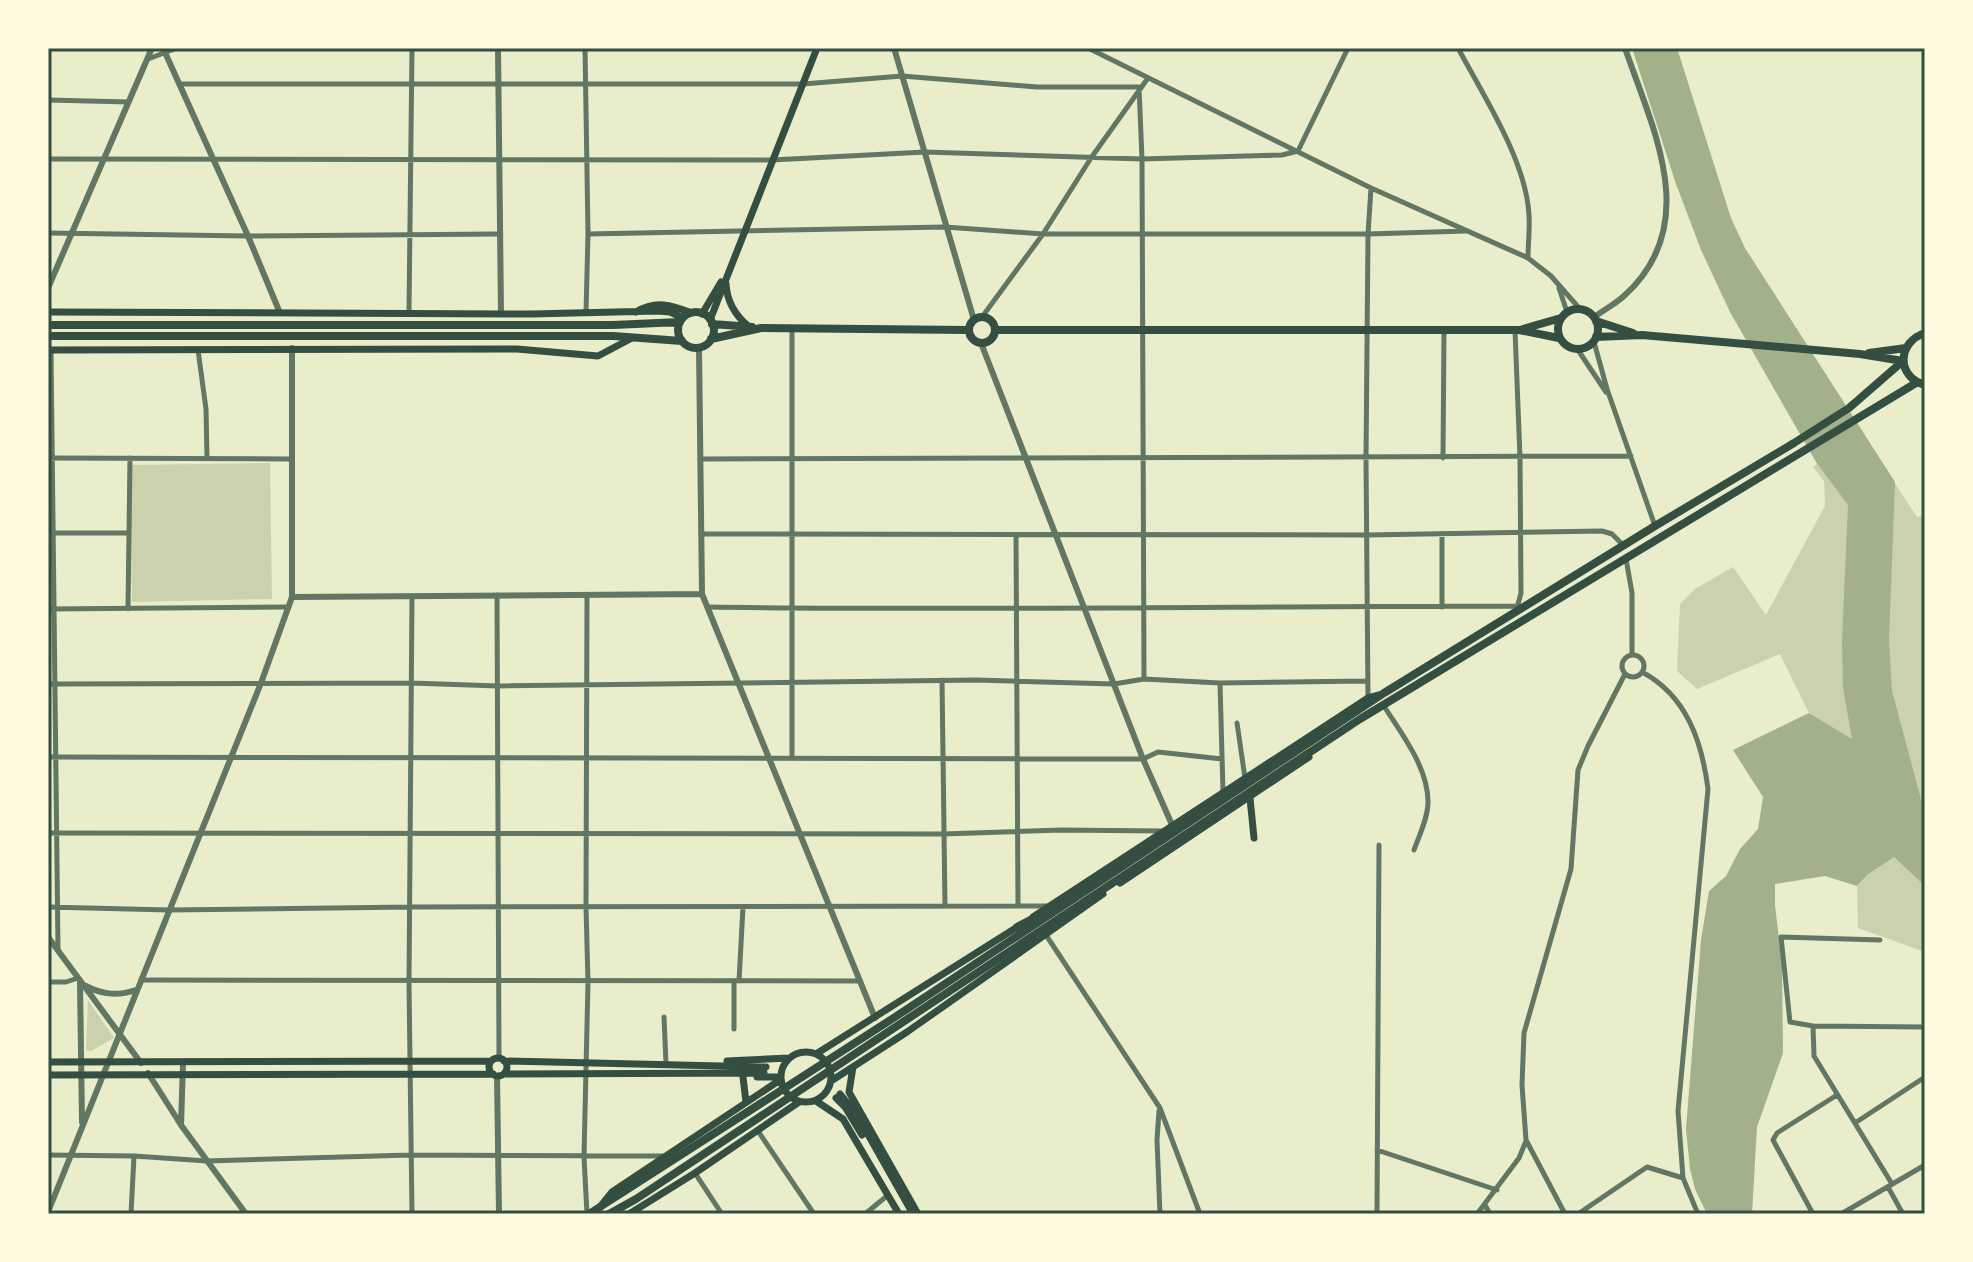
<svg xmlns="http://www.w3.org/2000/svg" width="1973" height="1262" font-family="Manrope,sans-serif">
  <rect width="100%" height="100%" fill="#e9edc9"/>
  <path fill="#cad2ad" d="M1860 430 1917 517 1925 515V952L1858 928 1857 886 1867 875 1893 856 1853 740 1809 713 1780 654 1697 689 1677 671 1680 604 1695 589 1733 567 1766 615 1825 506 1824 481 1813 467Z
    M270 463 272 599 132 602 130 465Z
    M88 1000 114 1038 91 1051 86 1050Z"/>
  <path fill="#a3b18a" d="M1632 48H1677L1731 218 1745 248 1895 482 1889 640 1892 691 1925 814V886L1894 857 1867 875 1857 886 1825 876 1775 884V905L1782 964 1783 1053 1757 1127 1752 1214H1704L1706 1212 1695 1189 1690 1169 1686 1129 1701 940 1709 891 1726 876 1740 849 1758 829 1763 797 1733 750 1809 713 1852 739 1843 688 1842 640 1848 505 1816 462 1730 312 1701 250 1676 184Z"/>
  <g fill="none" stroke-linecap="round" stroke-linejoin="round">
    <path stroke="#617663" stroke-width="5" d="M585 48 588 234 586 313
      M1088 48 1371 188 1528 258 1551 276 1580 309
      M1458 48C1483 95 1526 160 1529 215 1530 229 1528 244 1528 258
      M148 59 177 48
      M180 84H803L902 76 1037 87H1139L1142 159 1144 679
      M48 100 129 102
      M48 159 772 160 925 152 1142 159 1282 155 1298 151 1348 48
      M48 233 248 236 498 234
      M588 234 945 227 1043 234H1368L1466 231
      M1559 288 1567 312
      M409 311 412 48
      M982 317 1043 234 1091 158 1148 78
      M1515 330 1520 458 1521 593 1517 608
      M1594 342 1607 389 1655 526
      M51 350 58 949
      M198 350 206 409 207 458
      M1578 350 1606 392
      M48 458 291 459
      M1443 458 1444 330
      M700 459 1631 456
      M48 533H128
      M701 534 1367 535 1602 531 1612 534 1623 545
      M1442 534V607
      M1016 535 1018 905
      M1626 559 1632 593V655
      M497 595 499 1058
      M587 595 586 907 588 982 584 1157 587 1214
      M707 607C978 611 1248 606 1519 606
      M48 609 289 607
      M128 609 130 458
      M1622 666a11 11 0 1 1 22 0a11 11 0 1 1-22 0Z
      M1642 672C1687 696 1702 742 1708 789L1678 1111 1683 1178 1698 1214
      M942 680 945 906
      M1220 683 1223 792
      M48 684 411 683 498 686 977 680 1114 684 1144 679 1220 683 1367 681
      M1368 698 1366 459 1368 234 1371 188
      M1384 706C1402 735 1428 767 1428 802 1428 818 1419 836 1414 850
      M1237 723 1245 778
      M792 756V329
      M48 757 1143 759 1158 752 1222 759
      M48 833 943 834 1061 830 1162 831
      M48 907 168 910 410 907 1049 906
      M1046 935 1160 1108 1200 1214
      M1880 940 1781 937 1790 1022 1813 1026 1925 1027
      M141 980 860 981
      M739 981 743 907
      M48 982H66L78 978
      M734 982V1029
      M664 1017 666 1063
      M1813 1026 1814 1056 1892 1184
      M1159 1111 1157 1140 1160 1214
      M1855 1123 1925 1077
      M758 1131 814 1214
      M1377 1150 1497 1190
      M48 1155 134 1156 207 1161 411 1155 665 1156
      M695 1173 722 1214
      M1888 1187 1903 1214
      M1485 1205 1490 1214
      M131 1214 134 1156
      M412 1214 409 983 412 596
      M865 1214 888 1195
      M1377 1214 1379 845
      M1477 1214 1519 1158 1526 1141
      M1565 1214 1526 1140 1522 1085 1524 1033 1571 869 1578 770 1588 746 1625 674
      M1578 1214 1647 1167 1683 1178
      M1813 1214 1773 1140 1777 1133 1837 1095
      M1841 1214 1925 1165"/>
    <path stroke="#617663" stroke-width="6" d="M163 48 248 236 280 313
      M498 48 501 313
      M894 48 974 320
      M48 288 152 48
      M1594 317C1604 310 1615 304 1624 296 1703 225 1653 130 1625 48
      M981 343 1143 759 1173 827
      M699 348 702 594 875 1018
      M292 597 702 594
      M48 937 141 1063
      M80 982 82 1122
      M86 986C103 995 118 996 136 990
      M148 1073 181 1125 246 1214
      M497 1076 499 1214
      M181 1125 183 1064
      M48 1212 261 683 292 597V348"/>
    <path stroke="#344e41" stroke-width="7" d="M726 284C727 302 735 315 748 326
      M48 312 532 314 657 311 670 312 683 318
      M636 312C656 300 671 305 692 313
      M702 314 721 282
      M710 320 817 48
      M48 350 517 349 598 356 632 338
      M1250 798 1254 838
      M1120 883 1309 757
      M1033 917C1145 845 1256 770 1368 698L1379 695
      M781 1077a25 25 0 1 1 50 0a25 25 0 1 1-50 0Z
      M816 1054 1019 926
      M489 1067a9 9 0 1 1 18 0a9 9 0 1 1-18 0Z
      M504 1061 766 1067
      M727 1061 789 1058
      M48 1062 491 1061
      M853 1067 849 1092 918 1214
      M504 1074 764 1073
      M48 1075 493 1074
      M743 1077 746 1102
      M757 1077H781
      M831 1081 907 1032 1103 894
      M840 1094 857 1115 913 1214
      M836 1098 845 1107 862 1135
      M816 1101 843 1119 899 1214
      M600 1207 612 1192 780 1080
      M629 1214 695 1173 799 1102"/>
    <path stroke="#344e41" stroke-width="8" d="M1017 927 1036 917
      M589 1214 892 1019 1384 693 1655 526 1794 443 1849 408 1903 361
      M609 1214 636 1199 1360 719 1916 383"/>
    <path stroke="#344e41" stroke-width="8" d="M1558 329a20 20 0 1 1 40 0a20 20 0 1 1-40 0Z
      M678 330a18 18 0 1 1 36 0a18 18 0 1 1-36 0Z
      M969 330a13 13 0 1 1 26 0a13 13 0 1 1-26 0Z
      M1596 321 1633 333
      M712 324 752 327
      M48 325H613L680 322
      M1523 329 1561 318
      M995 330H1519L1559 338
      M1925 333C1897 342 1896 377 1925 385
      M48 336H613L682 341
      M1596 337 1642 335 1860 354 1903 361
      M711 339 761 328 968 330
      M1869 353 1906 348"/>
  </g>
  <rect width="1973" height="1262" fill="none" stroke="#fefae0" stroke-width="100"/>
  <rect x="50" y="50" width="1873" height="1162" fill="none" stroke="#344e41" stroke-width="3"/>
</svg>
